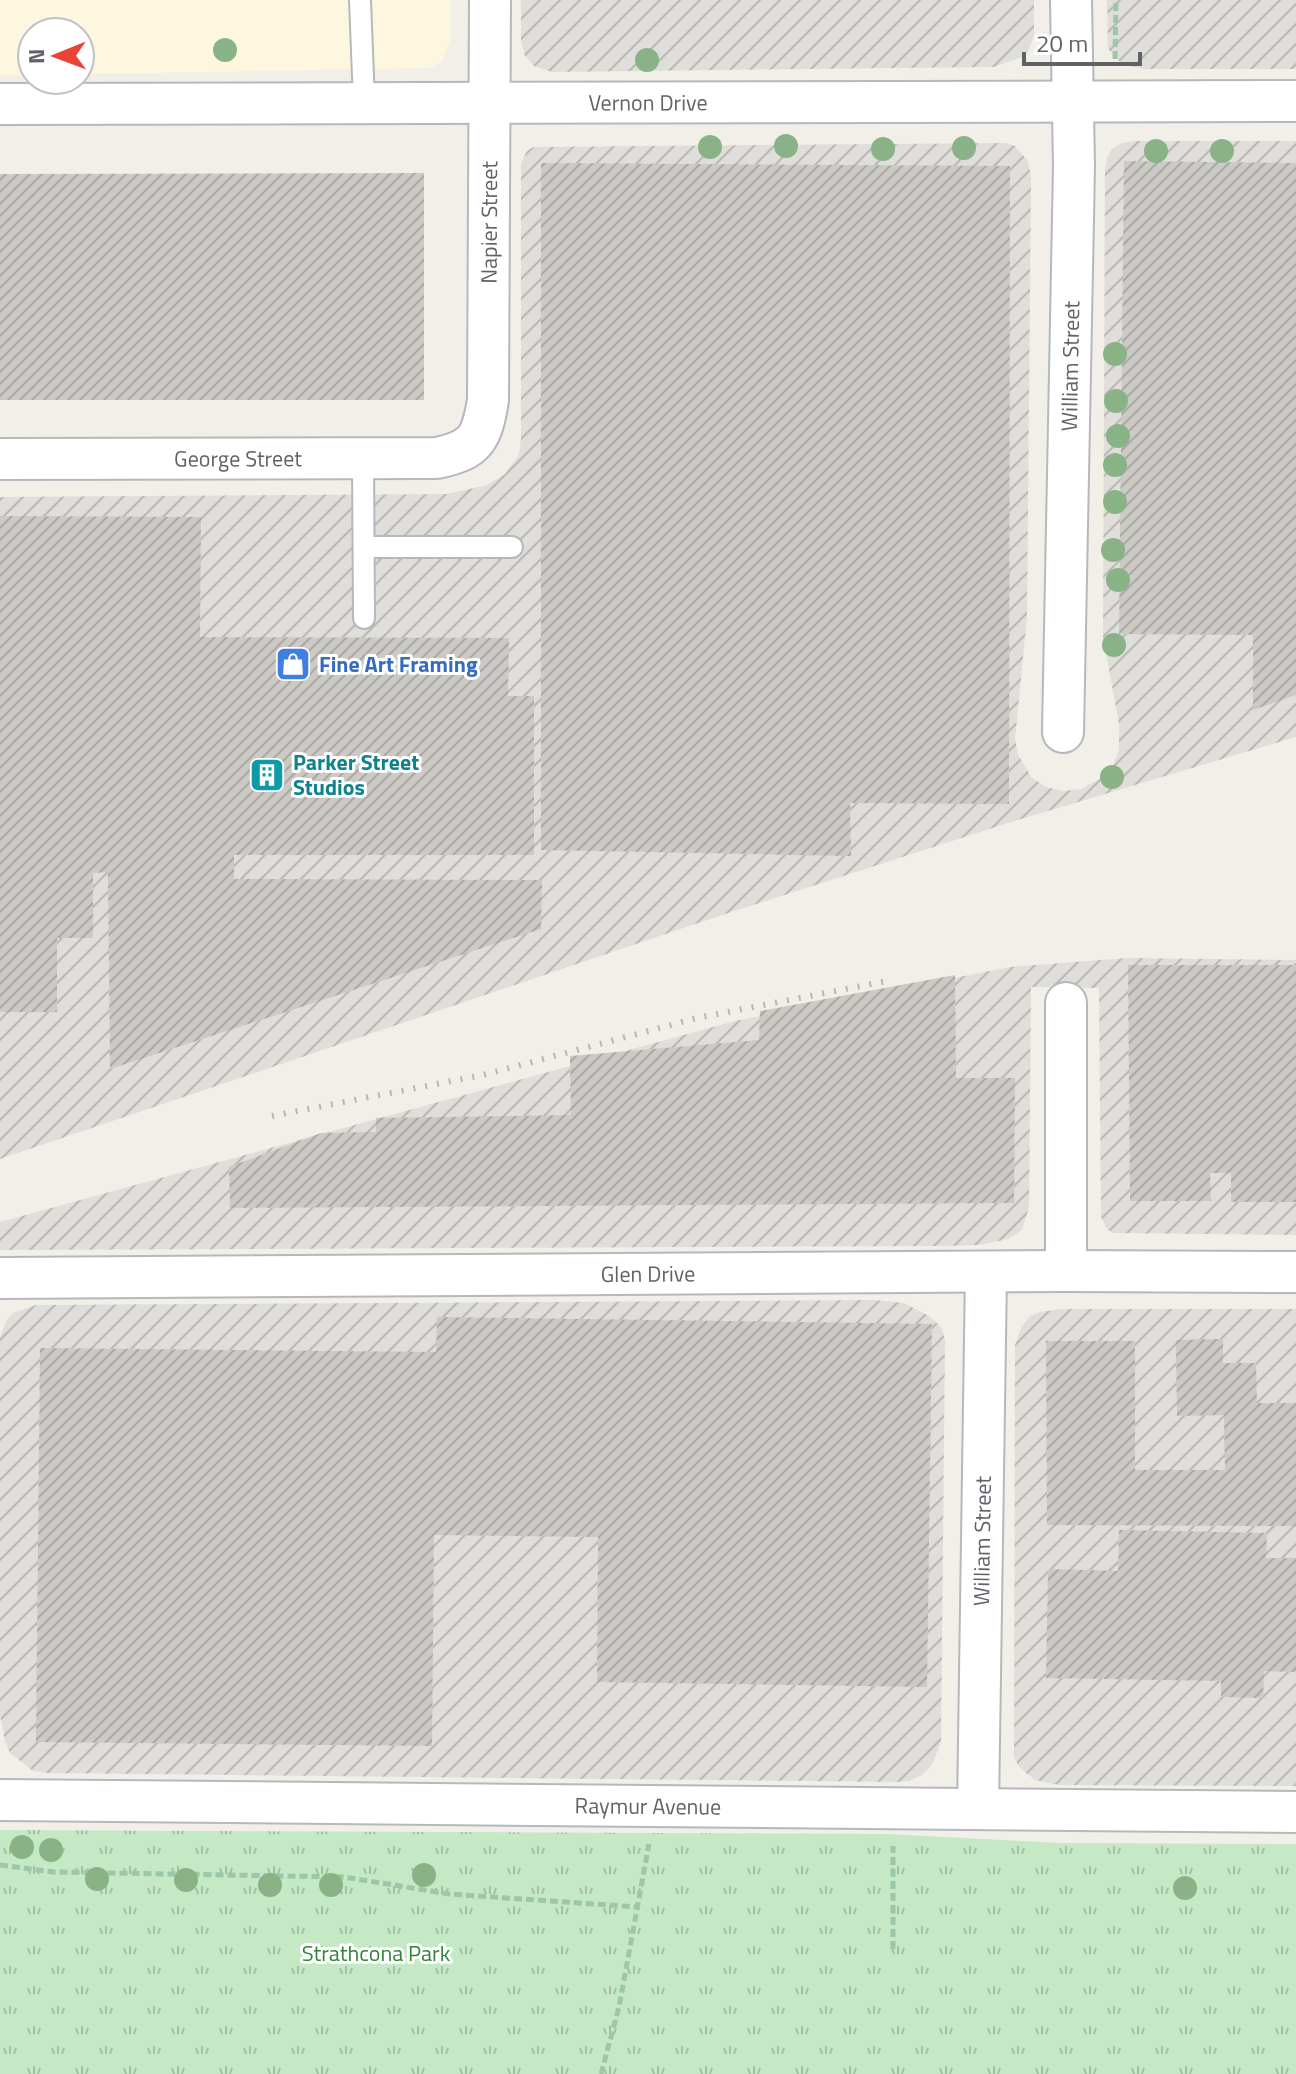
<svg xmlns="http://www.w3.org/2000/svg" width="1296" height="2074" font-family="'Titillium Web',sans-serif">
  <defs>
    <pattern id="industrial-furrows" width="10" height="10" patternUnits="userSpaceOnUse" patternTransform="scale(2)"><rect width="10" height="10" fill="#e0deda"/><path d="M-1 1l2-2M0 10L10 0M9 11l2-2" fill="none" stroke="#b9b8b5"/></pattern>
    <pattern id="park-tufts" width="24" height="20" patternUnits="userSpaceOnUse" patternTransform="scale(2)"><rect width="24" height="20" fill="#c5e8c5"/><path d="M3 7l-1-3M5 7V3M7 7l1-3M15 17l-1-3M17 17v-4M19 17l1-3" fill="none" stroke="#a3c0a4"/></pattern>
    <pattern id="building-hatch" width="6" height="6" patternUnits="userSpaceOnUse" patternTransform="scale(2)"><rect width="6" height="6" fill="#cccac5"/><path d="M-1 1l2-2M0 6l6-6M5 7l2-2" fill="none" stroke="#a9a8a4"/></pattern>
  </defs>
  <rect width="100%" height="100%" fill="#f1efe8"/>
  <path fill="#fef7e0" d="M0 0H450V41L442 61 429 68 80 74V32H32V75H0Z"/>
  <path fill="url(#industrial-furrows)" d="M521 0H1034V35L1028 51 1022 57 993 67 552 72 534 66 525 56 521 41Z
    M1107 0H1296V69H1144L1122 64 1108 49Z
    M1134 141H1296V737L1008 823 713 918 0 1159V497L447 494 487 485 504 475 519 455 521 439V163L527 151 533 147 1005 143 1015 146 1028 161 1031 177 1027 617 1015 739 1018 755 1032 778 1046 787 1063 791 1081 789 1098 780 1112 768 1119 750V724L1103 636 1105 170 1107 157 1112 149 1122 143Z
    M1128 958 1296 960V1235L1113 1233 1107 1229 1101 1217 1099 988 1031 987 1029 1207 1022 1230 1008 1239 980 1245 940 1246 0 1250V1222L735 1021 1010 967Z
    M874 1300 904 1303 929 1316 942 1328 945 1341 941 1742 932 1765 922 1775 909 1781 894 1782 48 1773 33 1771 10 1753 5 1742 0 1715V1338L6 1321 13 1313 36 1305Z
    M1062 1309H1296V1786L1059 1785 1035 1780 1019 1767 1014 1757 1015 1345 1022 1326 1030 1316 1040 1312Z"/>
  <path fill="url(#park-tufts)" d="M0 1830 885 1834 1060 1843 1296 1844V2074H0Z"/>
  <path fill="url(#building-hatch)" d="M1124 161 1296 163V695L1253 710V635L1119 634Z
    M541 163 1010 166 1009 804 850 803 851 856 541 850Z
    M424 173V400H0V174Z
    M0 516 201 517 200 637 509 638 508 696H534V855H234V879L542 880 541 929 110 1069 108 872 93 873V938H57V1012H0Z
    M1128 965H1296V1202H1231V1173H1210L1211 1201H1130Z
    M955 975 956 1078H1015L1014 1203 230 1208 229 1167 321 1133 376 1132V1118L571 1115 570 1056 759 1040 760 1011Z
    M437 1317 932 1324 927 1687 597 1682 598 1537 434 1535 432 1746 36 1742 40 1348 436 1352Z
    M1223 1339V1363H1256L1257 1403H1296V1526L1047 1525 1046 1341H1135V1470H1225L1224 1415 1177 1416 1176 1340Z
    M1119 1530 1267 1533 1266 1558H1296V1672L1264 1671 1263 1698 1221 1697V1681L1046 1678 1048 1569 1118 1571Z"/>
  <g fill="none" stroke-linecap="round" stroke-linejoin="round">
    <g stroke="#b5b8bc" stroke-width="24">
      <path id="lane" d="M360 0 364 102
        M363 459 364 618
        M364 547H512"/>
    </g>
    <g stroke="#b5b8bc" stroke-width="44">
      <g id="street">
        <path id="s1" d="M0 104 1296 101"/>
        <path id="s2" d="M0 459 437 458C476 450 482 438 488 400L490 0"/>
        <path id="s3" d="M1063 732 1074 166 1071 0"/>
        <path d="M1066 1271V1003"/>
        <path id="s4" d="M0 1278 1066 1271 1296 1272"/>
        <path id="s5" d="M0 1800 1296 1812"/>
        <path id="s6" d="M978 1809 986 1272"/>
      </g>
    </g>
    <path stroke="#9cc7a9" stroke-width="5" stroke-dasharray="8 4" stroke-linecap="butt" d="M1115 59 1116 0
      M0 1865 54 1872 344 1877 449 1894 638 1907
      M893 1949V1846
      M601 2074 619 2007 649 1844"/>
    <use href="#lane" stroke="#fff" stroke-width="20"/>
    <use href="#street" stroke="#fff" stroke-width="40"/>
    <path stroke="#b6b7b8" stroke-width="6" stroke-dasharray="2 10" stroke-linecap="butt" d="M272 1116 483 1075 697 1018 892 980"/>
  </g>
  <g fill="#89b387">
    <circle cx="225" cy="50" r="12"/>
    <circle cx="647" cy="60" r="12"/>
    <circle cx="786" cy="146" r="12"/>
    <circle cx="710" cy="147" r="12"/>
    <circle cx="964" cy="148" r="12"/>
    <circle cx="883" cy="149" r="12"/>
    <circle cx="1156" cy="151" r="12"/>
    <circle cx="1222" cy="151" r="12"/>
    <circle cx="1115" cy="354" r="12"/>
    <circle cx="1116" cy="401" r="12"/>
    <circle cx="1118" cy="436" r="12"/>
    <circle cx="1115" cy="465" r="12"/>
    <circle cx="1115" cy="502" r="12"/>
    <circle cx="1113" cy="550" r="12"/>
    <circle cx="1118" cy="580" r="12"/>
    <circle cx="1114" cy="645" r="12"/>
    <circle cx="1112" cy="777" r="12"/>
    <circle cx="22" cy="1847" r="12"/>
    <circle cx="51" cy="1850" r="12"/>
    <circle cx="424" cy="1875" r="12"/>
    <circle cx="97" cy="1879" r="12"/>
    <circle cx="186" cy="1880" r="12"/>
    <circle cx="270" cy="1885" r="12"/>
    <circle cx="331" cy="1885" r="12"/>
    <circle cx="1185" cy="1888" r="12"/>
  </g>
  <defs>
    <g id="shop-square" transform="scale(1.8)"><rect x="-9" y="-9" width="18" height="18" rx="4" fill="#3f7fe0" stroke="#fff"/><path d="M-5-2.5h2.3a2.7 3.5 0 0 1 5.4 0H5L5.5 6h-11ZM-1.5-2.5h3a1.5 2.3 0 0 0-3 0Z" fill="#fff"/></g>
    <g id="building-square" transform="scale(1.8)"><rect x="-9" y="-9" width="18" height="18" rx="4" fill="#0f9aa8" stroke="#fff"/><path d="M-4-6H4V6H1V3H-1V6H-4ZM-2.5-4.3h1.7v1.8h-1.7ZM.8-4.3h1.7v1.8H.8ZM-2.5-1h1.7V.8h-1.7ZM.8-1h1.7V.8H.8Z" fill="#fff"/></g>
  </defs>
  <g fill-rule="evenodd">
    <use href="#shop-square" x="293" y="664"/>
    <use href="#building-square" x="267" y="775"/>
  </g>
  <g text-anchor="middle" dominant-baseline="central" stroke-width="6" stroke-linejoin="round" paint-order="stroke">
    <g font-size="22" fill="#5f6368" stroke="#fff">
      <text stroke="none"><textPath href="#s1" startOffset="648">Vernon Drive</textPath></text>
      <text stroke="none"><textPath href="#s2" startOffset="700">Napier Street</textPath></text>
      <text stroke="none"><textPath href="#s3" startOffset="366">William Street</textPath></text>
      <text stroke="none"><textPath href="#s2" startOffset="238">George Street</textPath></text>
      <text stroke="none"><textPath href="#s4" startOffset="648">Glen Drive</textPath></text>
      <text stroke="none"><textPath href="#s6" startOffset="268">William Street</textPath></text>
      <text stroke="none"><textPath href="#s5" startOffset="648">Raymur Avenue</textPath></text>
    </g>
    <g font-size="22" font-weight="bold" fill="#366cbe" stroke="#fff" text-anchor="start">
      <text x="319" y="664">Fine Art Framing</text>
    </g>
    <g font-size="22" font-weight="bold" fill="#0d838f" stroke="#fff" text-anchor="start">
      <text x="293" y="762">Parker Street<tspan x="293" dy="25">Studios</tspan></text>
    </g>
    <g font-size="22" fill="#348238" stroke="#fff">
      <text x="376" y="1953">Strathcona Park</text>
    </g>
  </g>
  <g transform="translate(56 56) rotate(269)"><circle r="38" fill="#ffffff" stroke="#bfc1c3" stroke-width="2"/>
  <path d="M0-6L14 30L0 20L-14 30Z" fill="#ea4335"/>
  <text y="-12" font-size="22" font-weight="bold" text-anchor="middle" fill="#5f6368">N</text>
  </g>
  <path d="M1024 52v12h116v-12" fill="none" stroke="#5f6368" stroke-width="4"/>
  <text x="1036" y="52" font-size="24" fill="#5f6368" stroke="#ffffff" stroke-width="6" paint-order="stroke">20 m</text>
</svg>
